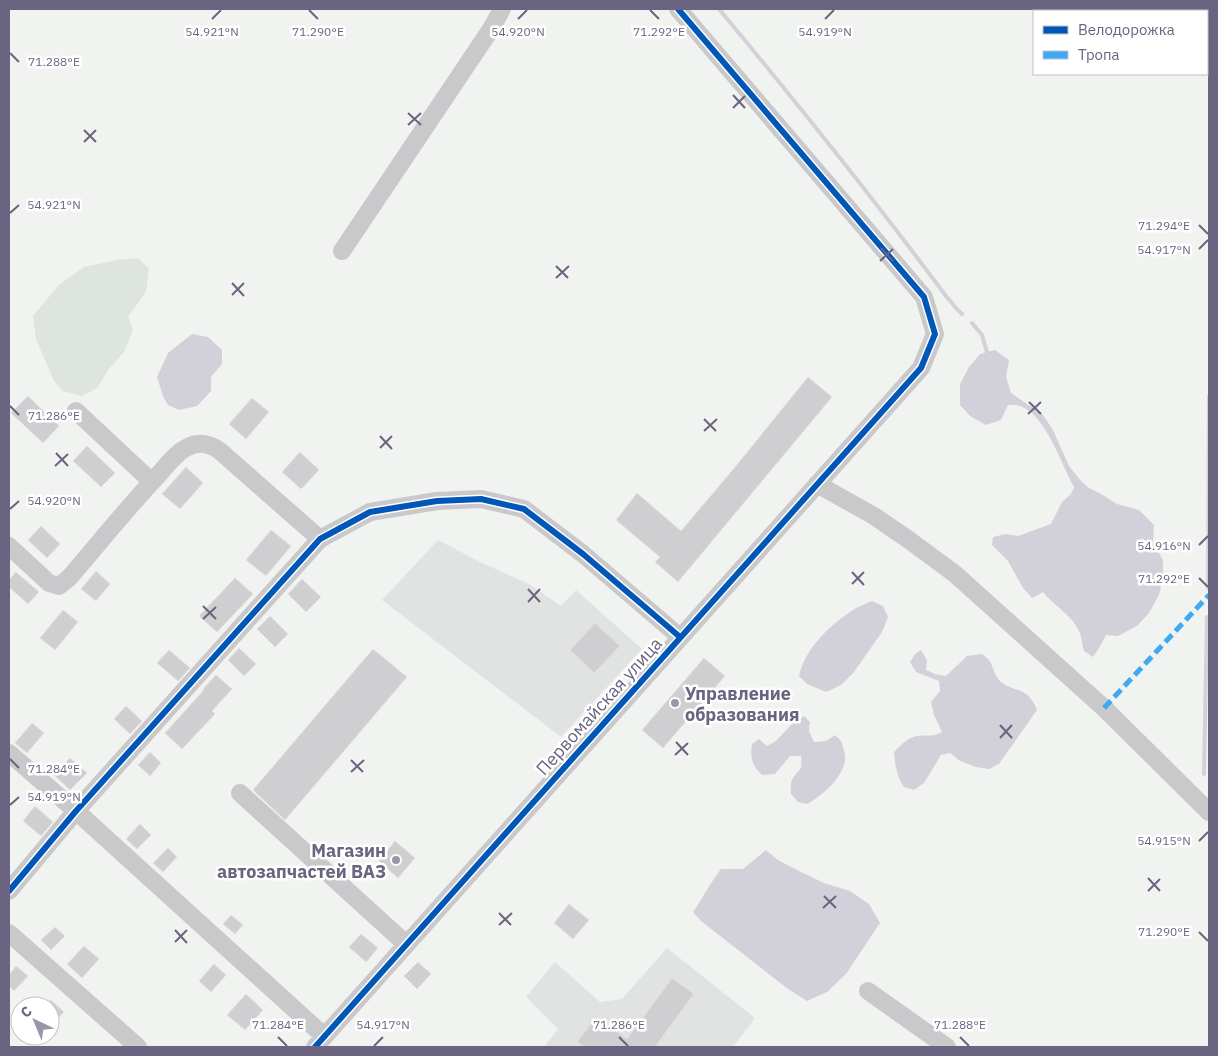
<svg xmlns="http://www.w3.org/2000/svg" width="1218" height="1056" font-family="'IBM Plex Sans',sans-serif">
  <rect width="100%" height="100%" fill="#f1f3f1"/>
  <path fill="#e1e3e3" d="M438 540 480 562 529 584 561 606 576 590 642 649 561 737 382 600Z
    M667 948 755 1018 733 1047H544L558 1029 526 997 555 962 600 1002 622 999Z"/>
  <path fill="#dee4e0" d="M138 258 149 269 146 292 128 317 133 330 124 352 109 369 97 388 82 396 63 391 54 381 36 339 33 316 59 285 84 267 117 260Z"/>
  <path fill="#d2d1d9" d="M192 334 208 337 222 350V364L211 377V391L197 406 179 410 168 405 163 396 157 377 168 353Z
    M995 350 1009 360 1006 377 1011 393 1043 415 1053 430 1069 466 1081 481 1089 488 1101 494 1117 504 1139 510 1154 525 1153 543 1163 560V577L1159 595 1149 613 1137 626 1118 636 1106 635 1101 645 1093 657 1084 651C1082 645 1082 637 1079 631 1072 615 1053 605 1043 592L1032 598 1023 588 1008 561 992 545 993 537 1006 534 1018 536 1051 524 1062 502 1071 494 1074 487C1061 464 1046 415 1020 406 1017 405 1012 405 1008 405L1001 420 986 425 970 416 960 405V384L969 367 980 354Z
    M872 601 883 606 888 617 882 632 854 672 841 685 826 692 807 684 799 676C805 649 828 627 850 612 857 607 865 604 872 601Z
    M921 650 927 660 926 670 935 674 946 676 967 656 982 654C984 656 986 657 988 659 993 664 993 673 999 680 1013 694 1027 684 1037 710L999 764 989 769 976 767 960 761 950 753 941 755 924 783 914 790 904 787C897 776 895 766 894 752 900 746 908 737 917 736 928 734 930 738 942 732L934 715 931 702 940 691 939 681 916 672 910 662 915 654Z
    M804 716 810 722 809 731 814 742 826 741 835 735 841 741C843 747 846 754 845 760 843 778 822 796 807 804L798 802 791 794C791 790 790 784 792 780 798 768 803 774 801 756H790L775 774 762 775C752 765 750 759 752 744L759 739 767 746 776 741 791 725Z
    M766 850 778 860 799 871 824 883 850 891 869 904 880 923 846 974 827 992 807 1001 788 989 701 921 693 912C703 898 710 883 721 869H743Z"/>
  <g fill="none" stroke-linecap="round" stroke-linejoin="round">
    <path stroke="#d2d1d9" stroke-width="4" d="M719 9C797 103 873 198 946 296L956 308 962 314
      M972 323 982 335 987 352
      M1208 588 1209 396
      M1204 774 1207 617"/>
  </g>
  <path fill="#cfcfd1" stroke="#e0e2e0" d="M808 377 832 397 678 582 655 562 660 557 616 520 637 493 681 531 736 466Z
    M28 396 59 426 43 443 11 413Z
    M252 398 269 412 246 439 229 424Z
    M87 446 115 473 101 487 73 461Z
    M300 452 319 470 301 489 282 472Z
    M186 467 203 483 180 509 162 494Z
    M41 526 60 544 47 558 28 540Z
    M271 530 291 546 266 576 246 560Z
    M96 571 110 584 96 601 81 589Z
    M16 572 39 592 28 604 9 587V580Z
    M235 578 253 594 217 632 199 616Z
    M302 579 321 597 306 612 288 594Z
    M63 610 78 622 55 650 40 638Z
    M270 616 288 634 275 647 257 629Z
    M595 623 620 646 594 673 570 650Z
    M239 648 256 664 244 676 228 660Z
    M373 649 407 677 285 820 253 790Z
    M169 650 190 668 178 681 157 663Z
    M704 658 725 676 663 748 642 730Z
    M216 675 232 689 212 711 215 714 182 749 165 733 204 690 203 689Z
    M126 706 142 721 130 734 114 719Z
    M32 723 44 733 27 753 15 743Z
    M150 752 161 763 150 776 138 765Z
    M70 758 87 773 70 790 54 775Z
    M35 806 53 822 41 836 23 821Z
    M140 824 151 835 137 849 126 839Z
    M395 841 415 858 398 878 379 861Z
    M168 848 177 857 163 872 153 863Z
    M569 904 589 920 573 939 554 923Z
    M231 915 243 925 235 934 223 924Z
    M55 927 65 936 51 950 41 940Z
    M361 934 378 948 366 962 349 947Z
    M84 946 99 959 82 978 67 964Z
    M418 962 431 974 417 989 404 976Z
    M214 964 226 975 211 992 199 981Z
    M16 966 28 976 14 991 9 986V975Z
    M672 978 694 994 655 1047H585L577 1042 596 1017 627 1039Z
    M246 994 263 1010 245 1030 227 1015Z
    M50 999 64 1012 50 1027Z"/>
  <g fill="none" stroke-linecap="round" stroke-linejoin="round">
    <path stroke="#c9c8cb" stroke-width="18" d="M342 251 491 29 502 9
      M76 411 152 482
      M817 484 874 516 909 540 955 574 1104 708 1209 812
      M9 546 49 583 59 586 69 578C99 543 128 507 160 473 167 465 178 451 188 447 200 441 210 444 220 451L320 539
      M9 753 76 811 324 1036
      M240 793 406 944
      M9 891 76 811 320 539 370 512 437 501 481 499 524 509 583 554 680 637
      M9 933 138 1047
      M868 991 947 1047
      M315 1047 921 368 935 334 924 297 678 9"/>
    <path stroke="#3fa9f5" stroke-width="5" stroke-dasharray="10 5" stroke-linecap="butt" d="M1104 708 1209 595"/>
    <g stroke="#fff" stroke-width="9">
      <path id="cycleway" d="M9 891 76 811 320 539 370 512 437 501 481 499 524 509 583 554 680 637
        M315 1047 921 368 935 334 924 297 678 9"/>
    </g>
    <use href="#cycleway" stroke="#0057b8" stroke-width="6"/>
  </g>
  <path fill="none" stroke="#6a6480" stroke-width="2" d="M309 10 318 19M650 10 659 19M212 19 221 10M518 19 527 10M825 19 834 10M10 53 19 62M733 95 745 108M733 108 745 96M408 113 421 125M408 125 421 113M84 130 96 142M84 142 96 130M10 213 19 205M1199 225 1208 234M881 248 893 261M1199 249 1208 240M880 261 893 249M556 266 568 278M556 278 569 266M232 283 244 296M232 295 244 283M1029 402 1041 414M10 406 19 415M1028 414 1041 402M704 419 716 431M704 431 717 419M380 436 392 449M380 448 392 436M56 453 68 466M55 466 68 454M10 509 19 501M1199 545 1208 536M852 572 864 585M1199 578 1208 587M852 584 864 572M528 589 540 602M528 602 540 589M203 606 216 619M203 619 216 607M1000 725 1012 738M1000 738 1012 725M676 742 688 755M675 755 688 743M10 759 19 768M351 760 363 772M351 772 364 760M10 805 19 797M1199 841 1208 832M1148 878 1160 891M1148 891 1160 879M824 896 836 908M823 908 836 896M499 913 511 925M499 925 512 913M175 930 187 943M1199 932 1208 941M175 942 187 930M278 1037 287 1046M619 1037 628 1046M960 1037 969 1046M374 1046 383 1037"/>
  <g fill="#9996a8" stroke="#fff" stroke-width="2">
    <circle cx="675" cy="703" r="5"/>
    <circle cx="396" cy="860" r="5"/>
  </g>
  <g text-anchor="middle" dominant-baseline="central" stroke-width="5" stroke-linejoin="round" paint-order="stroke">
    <g font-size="18" font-weight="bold" fill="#6a6480" stroke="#fff" text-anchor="start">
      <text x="685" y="693">Управление<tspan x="685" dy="21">образования</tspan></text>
      <text x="386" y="850" text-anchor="end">Магазин<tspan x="386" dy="21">автозапчастей ВАЗ</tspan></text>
    </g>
    <g font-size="18" fill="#6a6480" stroke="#fff">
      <text transform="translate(599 706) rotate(-48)">Первомайская улица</text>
    </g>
  </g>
  <g font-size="12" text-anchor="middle" fill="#6a6480" stroke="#fff" stroke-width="5" stroke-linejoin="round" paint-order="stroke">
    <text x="212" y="36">54.921°N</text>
    <text x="518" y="36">54.920°N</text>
    <text x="825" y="36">54.919°N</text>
    <text x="318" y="36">71.290°E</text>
    <text x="659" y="36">71.292°E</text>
    <text x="54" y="66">71.288°E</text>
    <text x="54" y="209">54.921°N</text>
    <text x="1164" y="230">71.294°E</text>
    <text x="1164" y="254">54.917°N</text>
    <text x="54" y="420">71.286°E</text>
    <text x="54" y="505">54.920°N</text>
    <text x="1164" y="550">54.916°N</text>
    <text x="1164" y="583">71.292°E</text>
    <text x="54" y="773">71.284°E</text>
    <text x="54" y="801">54.919°N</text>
    <text x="1164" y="845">54.915°N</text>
    <text x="1164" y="936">71.290°E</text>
    <text x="278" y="1029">71.284°E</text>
    <text x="619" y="1029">71.286°E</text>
    <text x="960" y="1029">71.288°E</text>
    <text x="383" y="1029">54.917°N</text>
  </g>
  <rect width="1218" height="1056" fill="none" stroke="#6a6480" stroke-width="20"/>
  <rect x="1033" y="10" width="175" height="65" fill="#ffffff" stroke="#c3c1cc"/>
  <rect x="1043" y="26" width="25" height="8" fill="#0057b8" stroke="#c3c1cc"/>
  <text x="1078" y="35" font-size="15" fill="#6a6480">Велодорожка</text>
  <rect x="1043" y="51" width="25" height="8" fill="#3fa9f5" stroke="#c3c1cc"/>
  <text x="1078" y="60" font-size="15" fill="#6a6480">Тропа</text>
  <g transform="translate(35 1021) rotate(316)"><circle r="24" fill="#ffffff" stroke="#c3c1cc"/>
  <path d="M0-4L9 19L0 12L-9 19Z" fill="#9996a8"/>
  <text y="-8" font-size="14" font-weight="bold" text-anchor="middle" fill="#6a6480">С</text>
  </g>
</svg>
